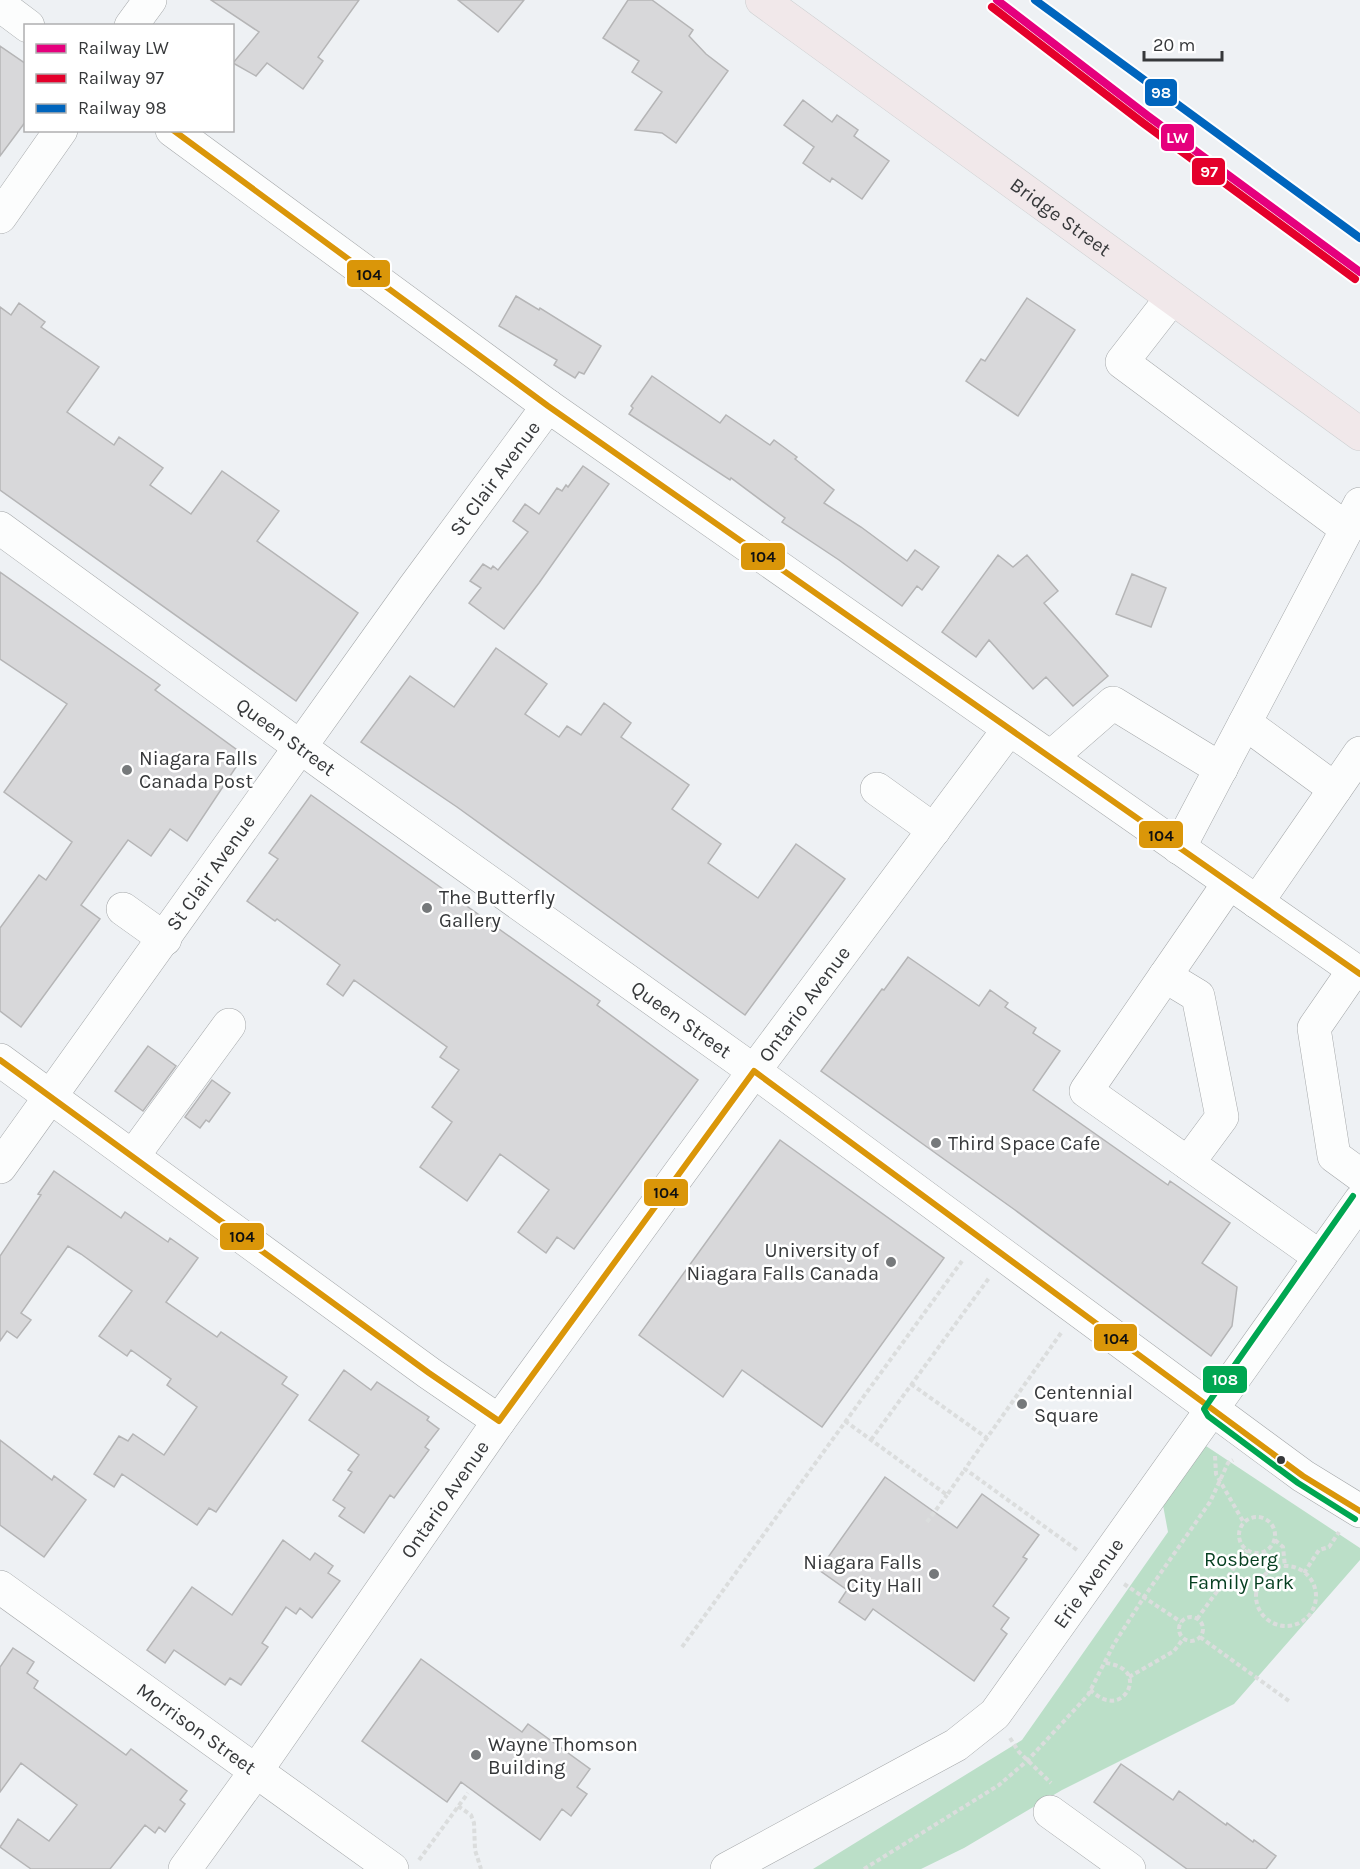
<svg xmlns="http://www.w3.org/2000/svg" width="1360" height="1869" font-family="Karla,sans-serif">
  <rect width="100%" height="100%" fill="#eef1f4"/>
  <path fill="#bbdfc8" d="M1206 1446 1360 1548V1560L1234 1704 1062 1790 964 1848 921 1869H813L1022 1740 1168 1532 1162 1500Z"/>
  <path fill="#d8d8da" stroke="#b5b5b6" stroke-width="1.5" d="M211 0H359L318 57 323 61 303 89 267 63 256 76 233 63 259 32Z
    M458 0H524L498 32Z
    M628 0H652L693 30 689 36 706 54 728 71 676 143 662 133 635 130 662 92 632 72 639 61 603 38Z
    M0 46 26 64V121L0 156Z
    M803 100 832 122 837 115 858 130 854 136 889 161 862 199 832 178 830 182 803 163 814 147 784 125Z
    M516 296 539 310 540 308 601 346 584 374 579 372 575 378 554 365 557 360 499 326Z
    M1027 298 1075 330 1018 416 966 381 981 359 985 361Z
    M19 303 45 322 41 327 99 367 67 412 114 445 119 437 163 468 150 485 191 514 222 471 279 511 257 541 358 613 296 701 0 490V307L11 315Z
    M652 376 720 423 726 415 770 445 774 440 797 457 795 459 834 490 824 503 861 527 907 561 915 550 939 567 922 590 917 586 902 606 839 560 782 522 785 518 731 478 730 480 629 414 633 408 631 406Z
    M583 466 609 484 539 583 504 629 469 603 481 588 470 581 483 564 491 569 493 566 498 570 528 532 513 521 525 504 539 514 557 488 562 491 566 485 568 487Z
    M998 555 1013 567 1027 555 1058 591 1044 603 1108 676 1073 706 1046 677 1033 689 989 640 976 657 942 632Z
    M0 572 160 685 155 690 244 755 187 841 170 829 151 856 128 840 81 905 100 919 21 1027 0 1011V928L39 875 46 880 72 842 4 792 67 704 0 659Z
    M1132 574 1166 588 1151 627 1116 614Z
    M496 648 547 684 525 714 559 737 567 726 581 735 604 703 631 723 621 737 689 785 672 809 721 844 708 863 758 898 796 844 845 879 745 1015 457 807 361 742 410 676 454 707Z
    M311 795 600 1001 597 1005 698 1080 574 1249 557 1237 546 1253 518 1232 549 1190 500 1154 467 1201 420 1167 452 1122 432 1107 459 1070 440 1057 447 1047 354 980 343 996 327 984 340 965 277 919 275 921 247 901 278 859 269 853Z
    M908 957 979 1006 990 990 1008 1003 1005 1007 1036 1028 1033 1033 1060 1051 1033 1090 1168 1185 1170 1181 1230 1223 1202 1263 1237 1287 1232 1326 1211 1356 1015 1210 821 1071 882 989 884 990Z
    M148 1046 176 1066 143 1111 115 1091Z
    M212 1080 230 1093 209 1122 206 1120 200 1128 185 1117Z
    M780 1140 944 1258 822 1427 742 1370 723 1397 639 1335Z
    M54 1171 121 1218 125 1212 168 1242 170 1238 198 1258 166 1302 217 1337 221 1332 287 1377 282 1384 298 1395 216 1512 209 1508 197 1525 122 1474 114 1487 94 1474 119 1436 128 1441 133 1434 164 1455 197 1407 167 1385 171 1379 131 1350 127 1356 99 1336 132 1291 81 1254 68 1246 21 1313 31 1320 17 1338 7 1331 0 1341V1256L41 1195 38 1194Z
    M344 1370 371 1390 377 1382 429 1417 427 1420 439 1429 425 1447 429 1450 394 1498 390 1495 364 1533 339 1516 345 1508 333 1500 352 1472 348 1470 359 1455 309 1420Z
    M0 1440 52 1480 54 1476 86 1500 44 1557 0 1525Z
    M885 1477 957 1528 982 1494 1039 1535 1023 1557 1027 1559 993 1606 1009 1618 1001 1629 1007 1634 974 1681 873 1609 865 1620 839 1602 847 1590 819 1570Z
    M283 1540 310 1560 315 1553 333 1566 328 1573 340 1581 312 1618 300 1608 296 1614 286 1607 262 1643 268 1647 241 1685 230 1678 225 1685 174 1650 165 1663 147 1650 192 1587 232 1615Z
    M13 1648 34 1662 27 1673 38 1681 34 1688 126 1755 131 1749 187 1791 180 1800 185 1804 165 1832 159 1827 155 1833 145 1825 110 1869H31L0 1847 18 1819 49 1841 77 1805 21 1763 0 1792V1667Z
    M421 1659 522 1732 528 1724 590 1769 577 1787 587 1794 571 1816 562 1809 540 1840 461 1782 447 1802 362 1741Z
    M1121 1764 1173 1800 1179 1791 1226 1825 1227 1823 1253 1842 1254 1840 1276 1856 1266 1869H1187L1094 1802Z"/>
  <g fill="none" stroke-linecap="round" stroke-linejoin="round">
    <g stroke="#a4a7a9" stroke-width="34">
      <g id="minor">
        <path d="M0 5 28 26"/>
        <path d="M131 26 150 0"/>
        <path d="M172 130 548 406 1360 974"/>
        <path d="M0 217 61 130"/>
        <path d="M1171 299 1122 362 1347 529"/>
        <path id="s1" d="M0 528 329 768 754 1071 1303 1476 1360 1511"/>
        <path d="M1245 723 1335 789"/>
        <path d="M1051 757 1113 703 1221 769"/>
        <path d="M877 789 934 830"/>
        <path d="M1179 848 1360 504"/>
        <path d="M1229 883 1086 1091 1320 1257"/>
        <path d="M1257 902 1360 753"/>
        <path d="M123 909 165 939"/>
        <path d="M1354 970 1314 1028 1334 1156 1360 1175"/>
        <path d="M1165 976 1198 996 1222 1117 1188 1163"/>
        <path d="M0 1060 429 1373 499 1421"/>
        <path d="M133 1156 229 1025"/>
        <path id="s2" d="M0 1167 413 589 548 406"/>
        <path id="s3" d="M0 1587 392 1869"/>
        <path d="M1050 1812 1129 1869"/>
        <path id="s4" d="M185 1869 256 1771 499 1421 754 1071 1009 729"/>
        <path id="s5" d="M727 1869 956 1745 995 1714 1360 1201"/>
      </g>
    </g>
    <g stroke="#cdcfd0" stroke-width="34">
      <g id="major">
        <path id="s6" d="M762 0 1360 434"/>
      </g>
    </g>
    <path stroke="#dbdddd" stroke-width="4" stroke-dasharray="4.5 3" stroke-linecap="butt" d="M1061 1333 965 1469 1077 1550
      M911 1384 987 1438
      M845 1421 947 1495 965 1469
      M871 1440 989 1278
      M1215 1456 1216 1474 1244 1523
      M1239 1535a18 18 0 1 1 36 0a18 18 0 1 1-36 0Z
      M927 1522 947 1495
      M1275 1540 1283 1547 1285 1567
      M1256 1596a30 30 0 1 1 60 0a30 30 0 1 1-60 0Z
      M1304 1573 1319 1550 1329 1547 1339 1532
      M1124 1584 1181 1622
      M1179 1629a12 12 0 1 1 24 0a12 12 0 1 1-24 0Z
      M1197 1619 1247 1550
      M1200 1637 1289 1701
      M682 1647 962 1261
      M1129 1677 1174 1651 1183 1639
      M1090 1690C1095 1694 1101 1699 1107 1700 1125 1705 1139 1680 1123 1669 1118 1665 1110 1664 1104 1662
      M1010 1738 1019 1752 1051 1783
      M458 1806 471 1815 474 1823 475 1850 481 1869
      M419 1860 468 1793
      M864 1869 999 1785 1028 1760 1088 1695 1114 1644 1144 1597 1210 1502 1228 1463 1233 1460"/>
    <use href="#minor" stroke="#fcfdfd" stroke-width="33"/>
    <use href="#major" stroke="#f1e8ea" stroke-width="33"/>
    <g stroke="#fff" stroke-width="10">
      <path id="bus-1" d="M173 130 548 406 1360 974
        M0 1060 429 1373 499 1421 754 1071 1303 1476 1360 1511"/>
    </g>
    <g stroke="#fff" stroke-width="10">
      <path id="bus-2" d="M1353 1196 1204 1409 1208 1416 1298 1483 1355 1519"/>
    </g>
    <use href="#bus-1" stroke="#da9609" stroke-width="6"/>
    <use href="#bus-2" stroke="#00a651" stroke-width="6"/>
    <g stroke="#fff" stroke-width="12">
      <path id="rail-1" d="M997 0 1148 116 1360 272"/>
    </g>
    <g stroke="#fff" stroke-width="12">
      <path id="rail-2" d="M992 7 1143 123 1355 279"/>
    </g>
    <g stroke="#fff" stroke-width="12">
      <path id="rail-3" d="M1035 0 1360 238"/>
    </g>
    <use href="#rail-1" stroke="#e5007d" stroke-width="8"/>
    <use href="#rail-2" stroke="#e4002b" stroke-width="8"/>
    <use href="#rail-3" stroke="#0065bd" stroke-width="8"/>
  </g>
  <g fill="#76797b" stroke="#fff" stroke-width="2">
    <circle cx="127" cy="770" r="6"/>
    <circle cx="427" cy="908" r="6"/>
    <circle cx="936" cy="1143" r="6"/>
    <circle cx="891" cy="1262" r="6"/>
    <circle cx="1022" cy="1404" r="6"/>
    <circle cx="934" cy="1574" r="6"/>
    <circle cx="476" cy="1755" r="6"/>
  </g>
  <circle fill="#36383a" stroke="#fff" stroke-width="2" cx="1281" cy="1460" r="5"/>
  <g text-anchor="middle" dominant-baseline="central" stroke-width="5" stroke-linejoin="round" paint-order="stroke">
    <g font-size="20" fill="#36383a" stroke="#fff">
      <text stroke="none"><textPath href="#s6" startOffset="369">Bridge Street</textPath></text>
      <text stroke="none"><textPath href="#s2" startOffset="848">St Clair Avenue</textPath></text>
      <text stroke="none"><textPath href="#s1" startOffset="354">Queen Street</textPath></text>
      <text stroke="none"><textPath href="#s2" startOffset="362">St Clair Avenue</textPath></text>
      <text stroke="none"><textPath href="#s4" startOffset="1064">Ontario Avenue</textPath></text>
      <text stroke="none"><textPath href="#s1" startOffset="840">Queen Street</textPath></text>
      <text stroke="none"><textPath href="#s4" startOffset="452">Ontario Avenue</textPath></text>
      <text stroke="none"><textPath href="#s5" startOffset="471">Erie Avenue</textPath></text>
      <text stroke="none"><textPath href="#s3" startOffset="242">Morrison Street</textPath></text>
    </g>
    <g font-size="20" fill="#36383a" stroke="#fff" text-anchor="start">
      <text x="139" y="758">Niagara Falls<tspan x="139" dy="23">Canada Post</tspan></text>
      <text x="439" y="897">The Butterfly<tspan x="439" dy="23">Gallery</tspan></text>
      <text x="948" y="1143">Third Space Cafe</text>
      <text x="879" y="1250" text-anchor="end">University of<tspan x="879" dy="23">Niagara Falls Canada</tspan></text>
      <text x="1034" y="1392">Centennial<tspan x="1034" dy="23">Square</tspan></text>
      <text x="922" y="1562" text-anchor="end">Niagara Falls<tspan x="922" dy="23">City Hall</tspan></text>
      <text x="488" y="1744">Wayne Thomson<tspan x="488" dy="23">Building</tspan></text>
    </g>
    <g font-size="20" fill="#053f20" stroke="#fff">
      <text x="1241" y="1559">Rosberg<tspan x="1241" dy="23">Family Park</tspan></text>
    </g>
  </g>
  <g stroke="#fff" stroke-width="2">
    <rect x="1144" y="78" width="34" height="29" rx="6" fill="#0065bd"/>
    <rect x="1160" y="123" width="35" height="29" rx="6" fill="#e5007d"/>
    <rect x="1191" y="157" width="35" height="29" rx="6" fill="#e4002b"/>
    <rect x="346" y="259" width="45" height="29" rx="6" fill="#da9609"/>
    <rect x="740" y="542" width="46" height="29" rx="6" fill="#da9609"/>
    <rect x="1138" y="820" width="46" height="29" rx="6" fill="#da9609"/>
    <rect x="643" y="1178" width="46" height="29" rx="6" fill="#da9609"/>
    <rect x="219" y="1222" width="46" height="29" rx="6" fill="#da9609"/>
    <rect x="1093" y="1323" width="45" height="29" rx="6" fill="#da9609"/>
    <rect x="1202" y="1365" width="46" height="29" rx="6" fill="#00a651"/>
  </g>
  <g font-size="16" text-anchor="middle" font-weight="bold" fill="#fff">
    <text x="1161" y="98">98</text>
    <text x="1177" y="143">LW</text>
    <text x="1209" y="177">97</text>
    <text x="1225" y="1385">108</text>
  </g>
  <g font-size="16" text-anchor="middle" font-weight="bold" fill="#111">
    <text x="369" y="280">104</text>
    <text x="763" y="562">104</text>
    <text x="1161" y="841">104</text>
    <text x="666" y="1198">104</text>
    <text x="242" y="1242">104</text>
    <text x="1116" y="1344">104</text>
  </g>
  <rect x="24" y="24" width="210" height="108" fill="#ffffff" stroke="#afafb0" stroke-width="1.5"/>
  <rect x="36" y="44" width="30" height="9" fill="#e5007d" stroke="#afafb0" stroke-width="1.5"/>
  <text x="78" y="54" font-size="18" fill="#36383a">Railway LW</text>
  <rect x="36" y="74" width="30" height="9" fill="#e4002b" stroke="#afafb0" stroke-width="1.5"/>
  <text x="78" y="84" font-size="18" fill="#36383a">Railway 97</text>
  <rect x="36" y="104" width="30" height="9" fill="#0065bd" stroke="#afafb0" stroke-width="1.5"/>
  <text x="78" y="114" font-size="18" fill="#36383a">Railway 98</text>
  <path d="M1144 51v9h78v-9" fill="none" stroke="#36383a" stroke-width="3"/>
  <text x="1153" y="51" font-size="18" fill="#36383a" stroke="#ffffff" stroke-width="4.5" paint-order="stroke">20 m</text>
</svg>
